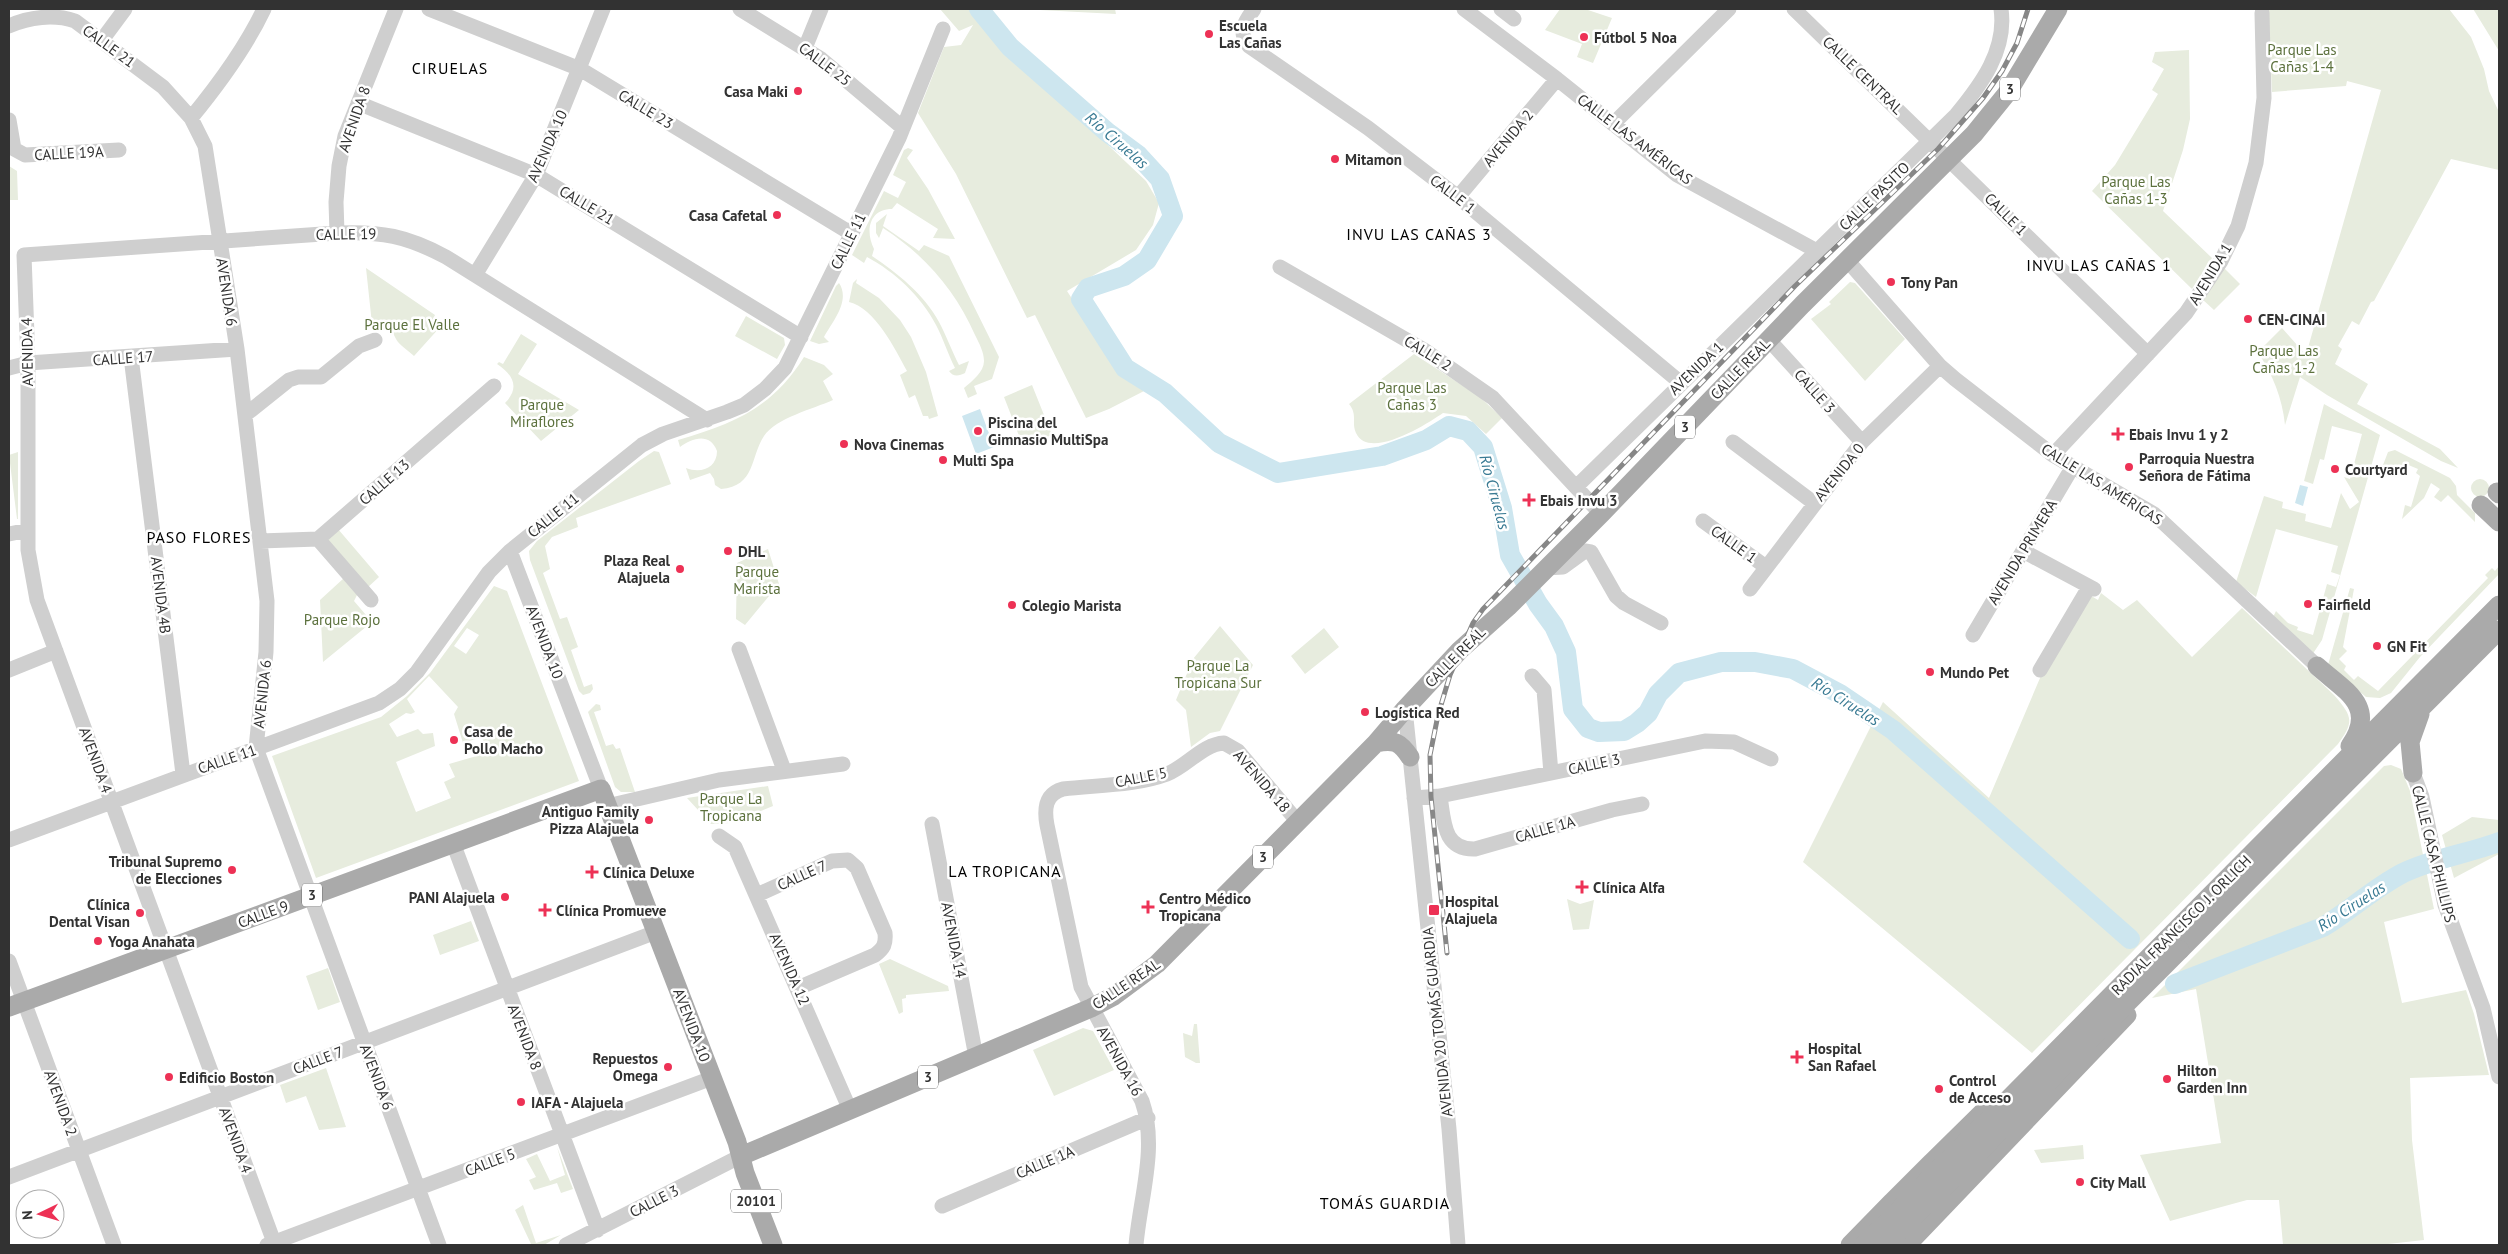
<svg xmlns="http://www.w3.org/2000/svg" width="2508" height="1254" font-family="'PT Sans',sans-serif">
  <rect width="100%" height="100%" fill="#fff"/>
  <path fill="#e7ecde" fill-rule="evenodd" d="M940 9H986L990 16 978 22 1146 181 1159 203 1153 225 1136 250 1067 291 1121 374 1146 390 1109 409 1086 418 1035 315 1027 318 956 174 918 113 944 47 961 45 973 25 959 31Z
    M1040 9H1115L1116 14 1040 10Z
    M1560 9H1585L1612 18 1593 63 1577 57 1582 44 1545 30Z
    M2268 9H2449L2471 37 2484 69 2489 91 2499 112V170L2451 159 2374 301 2371 302 2359 325 2352 321 2338 346 2342 349 2335 364 2368 384 2357 404 2440 449 2458 468 2441 461 2327 395 2300 377 2285 425C2282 397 2273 376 2258 352L2282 328 2306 355 2381 90 2347 81 2346 86 2272 92Z
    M2473 9H2499V51L2475 12Z
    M2189 50 2190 119 2183 150 2163 211 2212 258 2192 289 2092 191 2115 165 2158 94 2152 90 2164 69 2152 62 2155 52Z
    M908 148 913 150 907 158 928 189 955 239 933 238 938 229 897 203 892 209C869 209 865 231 874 249L872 256C897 273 924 294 939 322 946 335 952 351 959 365L969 361 965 373C959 376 953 377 949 371L955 368C948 354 943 338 936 325 921 296 895 272 867 257L864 263 852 255 884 191 898 198 906 182 893 175 904 150Z
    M9 166 17 171 18 200H9Z
    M887 214 883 226 919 251 924 245 949 256 999 357 992 379 974 386 977 394 968 398 964 388C972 381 984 372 984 361 984 352 979 343 975 335 955 290 925 255 883 228L879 238 876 233V223Z
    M366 268 435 315 432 321 441 326 414 356C409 351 402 347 398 342 390 331 392 317 372 324Z
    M2224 268 2240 284 2214 310 2202 299Z
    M857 279 856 283 879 298 900 320 911 337 926 372 938 416 929 419 928 416H923L915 395 909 398 900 375 907 371C895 349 875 308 849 302L853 283Z
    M1850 282 1855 283 1905 339 1865 381 1811 319 1831 304 1829 302Z
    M839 283C851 301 832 322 824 337L829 342 819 344 810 341 836 286Z
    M746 316 784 338 785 345 777 359 735 336Z
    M521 334 537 344 518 374 579 410 541 441 505 403C521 387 512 374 497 364L499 362 503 364Z
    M1414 354 1480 397 1502 418 1486 434 1466 416 1443 413C1427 424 1369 461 1356 433 1351 422 1358 415 1349 404Z
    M804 357 824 365 833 374 823 381 833 400C813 409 776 418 764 436 750 457 756 486 721 489L715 485 714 479 710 473 690 480 686 468C701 474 717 468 717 451 710 432 692 438 680 447L678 440C734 424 772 408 804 357Z
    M1032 385 1052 435 1023 446 1004 397Z
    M2324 404 2380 435 2322 640 2312 655 2273 617 2276 611 2288 623 2298 627 2297 630 2313 635 2327 584 2336 587 2340 575 2331 572 2338 546 2276 529 2256 597 2236 582 2264 496 2283 502 2282 508 2306 514 2305 521 2331 528 2341 493 2350 509 2359 502 2344 477 2350 479 2362 434 2332 426 2324 460 2320 459 2313 484 2304 481Z
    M2395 450 2450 478 2456 486 2457 495 2475 513V522L2448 495 2441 502 2434 497 2440 489 2431 483 2424 498 2402 519 2405 505 2411 507 2420 476 2416 473 2418 469 2406 464 2404 468 2383 465 2388 452Z
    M654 451 659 452 671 484 576 518 578 527 552 537 545 546 550 569 543 573 560 619 567 617 578 647 571 650 584 687 592 684 593 689 590 693 583 695 579 691 530 560 529 551 537 541 639 461Z
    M18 452V519H17L9 455Z
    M2471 488a9 9 0 1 1 18 0a9 9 0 1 1-18 0Z
    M338 529 379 577 367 588 326 540Z
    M768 549 779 584 745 625 736 619 737 563Z
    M2499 566V574L2420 657 2391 693 2380 698 2366 697 2328 665 2350 588 2354 589 2343 647 2347 651 2339 659 2346 666 2344 670 2354 680 2358 676 2378 691 2488 578 2485 575 2492 568 2495 571Z
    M344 578 358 593 354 601 372 622 323 662 320 600Z
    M494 586 507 591 579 781 316 878 272 756 381 717 407 696 430 673ZM467 628 479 635 466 654 454 646ZM429 676 458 707 454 714 463 743 482 737 487 753 449 764 455 777 444 782 451 798 416 812 396 762 435 746 433 733 423 734 418 729 397 737 389 724 406 713 411 714 415 712 407 699Z
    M2101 593 2123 610 2137 600 2192 657 2242 608 2334 695C2352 716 2355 721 2338 744L2032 1053 1803 862 1883 702 1989 798 2043 671 2088 594 2098 600Z
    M1220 626 1253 665 1220 731 1210 733 1191 747 1186 710 1176 700 1193 659Z
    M1324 628 1339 647 1305 674 1291 656Z
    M596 704 600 705 601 710 594 712 606 746 613 744 616 749 620 748 635 792H621L615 787 588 712Z
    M2391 765 2401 769 2410 791 2434 909 2384 922 2402 1003 2466 990 2474 1014 2489 1075 2410 1078 2412 1140 2424 1240 2379 1245H2283L2279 1200H2247L2170 1221 2140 1155 2221 1143 2196 989 2152 998 2384 766Z
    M768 786 773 806 731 823 711 824 687 798Z
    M2472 817 2499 820V854L2454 878 2442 835Z
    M1567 899 1580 904 1594 900 1589 929 1573 930Z
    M471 921 479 941 440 955 433 935Z
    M890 959 948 986 949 991 906 995V998L902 999 903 1012 899 1014 879 964Z
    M328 968 340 1002 318 1010 306 976Z
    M1194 1024H1197L1200 1063H1196L1185 1057 1183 1033 1192 1036Z
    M1083 1028 1093 1031 1114 1070 1054 1096 1033 1050Z
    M326 1068 346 1127 319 1130 306 1096 286 1103 280 1085Z
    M2083 1145 2084 1159 2041 1163 2034 1150Z
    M557 1147 573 1189 561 1193 557 1183 534 1190 529 1180 536 1177 526 1159 537 1154 550 1181 565 1175Z
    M523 1205 536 1243 561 1235 544 1245H529L531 1244 515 1210Z"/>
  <path fill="#cde6ef" d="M980 409 994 447 976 454 962 416Z
    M2300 485 2308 487 2303 506 2295 503Z"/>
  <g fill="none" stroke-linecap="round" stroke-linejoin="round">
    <path stroke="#cde6ef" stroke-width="20" d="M979 9 1010 47 1107 132 1138 155 1160 179 1173 216 1147 260 1124 276 1088 288 1081 299 1125 368 1165 393 1219 443 1278 473 1382 456 1426 440 1449 426 1468 431 1483 447 1502 508 1510 555 1538 604 1554 626 1566 652 1573 709 1588 728 1599 732 1624 731 1637 723 1648 713 1658 694 1679 673 1721 662H1755L1793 669 1840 694 1893 730 2130 939
      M2175 984 2323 927C2351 910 2374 888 2403 873 2434 858 2467 854 2499 842"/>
    <path stroke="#cfcfcf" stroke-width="15" d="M429 9 580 69 852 234
      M740 9 821 59 903 128
      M1254 9C1245 22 1237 31 1249 46L1368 128 1458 197 1681 383
      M1464 9 1557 79 1677 175 1817 251
      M1501 9 1514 19
      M1794 9 2148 354
      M9 26C29 17 54 14 75 21L163 87 191 118 205 146 237 349 267 601 266 652 256 748 439 1245
      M102 40 125 9
      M805 48 821 9
      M358 103 536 175 801 337
      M191 118C219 84 245 49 264 9
      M9 120 14 149 25 155 119 150
      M1613 124 1729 9
      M1458 197 1557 79
      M337 233 336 202 339 166 345 136 396 9
      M1847 260 1940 366 1955 379 2053 455 2154 514 2317 666
      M1280 267 1424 350 1493 398 1601 514
      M475 275 536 175 603 9
      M1769 340 1862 442
      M131 357 183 774
      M9 368 28 363 237 349
      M245 415 289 380 298 377H321L359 346 375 340
      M1733 442 1814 503
      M2053 455 2186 313 2221 261 2238 226 2256 163 2264 98 2262 13
      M1577 486 1956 115C1981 85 2007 50 2001 9
      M1703 521 1766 567
      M9 534 28 530
      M318 539 371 600
      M260 541 318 539 494 386
      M510 551 601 789
      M2023 551 2094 589
      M1546 568 1563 567 1585 551 1591 552 1616 596 1624 603 1661 623
      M1750 589 1862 442 1940 366
      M1973 635 2072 468
      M739 649 784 770
      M9 670 56 651
      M2040 670 2089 587
      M1532 676 1544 690 1551 773
      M1405 709 1449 1129 1458 1245
      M2413 773 2422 797 2445 905 2483 1008 2499 1077
      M1440 796C1444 821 1443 850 1475 849L1612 810 1642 804
      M1414 798 1440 796 1705 741 1734 742 1771 759
      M607 806 719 780 843 764
      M932 824 976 1057
      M719 836 735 847 850 1110
      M9 840 379 703 400 689 417 672 489 572 510 551 642 445 663 434 727 412 744 405 765 389 785 368 899 138 943 29
      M453 843 598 1230
      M757 895 832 861 848 860 857 868 885 933C886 944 884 948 875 955L798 988
      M9 961 114 1245
      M9 1177 656 932
      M942 1206 1148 1118
      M267 1245 712 1078
      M275 1245 37 600 28 550V363L24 255 337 233C381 231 407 236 446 257L707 420
      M566 1245 741 1156
      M1136 1245C1140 1198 1158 1147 1142 1101L1081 987 1047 825C1044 809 1045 794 1063 789 1096 785 1135 786 1167 774 1186 767 1203 744 1224 743L1238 751 1298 822"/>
    <path stroke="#aaa" stroke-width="19" d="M2497 492 2499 494
      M2481 505 2499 522
      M2317 666C2345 691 2378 706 2350 746
      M1376 743C1394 739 1400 742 1410 757
      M2413 773 2410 742 2420 714
      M2167 939 2499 605
      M2180 950 2499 630
      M9 1007 601 789 737 1142 745 1173 773 1245
      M741 1156 1091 1008 1114 996 1157 964 1376 743 1405 709 1460 650 1508 607 1601 514 1802 305 1974 134 2008 92 2058 9
      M1939 1186 1929 1174V1165L1992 1103
      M1892 1202 1932 1162
      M1850 1245 1892 1202 1902 1200 1916 1209
      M1907 1245 2127 1015"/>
    <g stroke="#878787" stroke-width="5">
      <path id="rail" d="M1447 953 1431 797 1430 755 1438 715 1450 675 1473 623 1483 609 1795 286 1938 149 1983 98 2002 71 2017 43 2028 9"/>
    </g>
    <use href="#rail" stroke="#fff" stroke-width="3" stroke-dasharray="9" stroke-linecap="butt"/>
    <path stroke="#aaa" stroke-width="19" d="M1864 1245 2167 939
      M1886 1245 2180 950"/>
  </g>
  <g fill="#ed3155" stroke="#fff" stroke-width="2">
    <circle cx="1209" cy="34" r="5"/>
    <circle cx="1584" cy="37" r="5"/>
    <circle cx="798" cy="91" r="5"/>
    <circle cx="1335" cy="159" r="5"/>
    <circle cx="777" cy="215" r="5"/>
    <circle cx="1891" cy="282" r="5"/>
    <circle cx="2248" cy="319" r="5"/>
    <circle cx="978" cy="431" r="5"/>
    <path d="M2115.5 426.5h5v5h5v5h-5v5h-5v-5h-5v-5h5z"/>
    <circle cx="844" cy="444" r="5"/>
    <circle cx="943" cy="460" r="5"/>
    <circle cx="2129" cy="467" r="5"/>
    <circle cx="2335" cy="469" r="5"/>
    <path d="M1526.5 492.5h5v5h5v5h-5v5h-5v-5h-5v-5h5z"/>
    <circle cx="728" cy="551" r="5"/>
    <circle cx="680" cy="569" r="5"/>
    <circle cx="2308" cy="604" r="5"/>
    <circle cx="1012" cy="605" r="5"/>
    <circle cx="2377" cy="646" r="5"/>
    <circle cx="1930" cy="672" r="5"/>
    <circle cx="1365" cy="712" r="5"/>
    <circle cx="454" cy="740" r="5"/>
    <circle cx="649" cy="820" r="5"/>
    <circle cx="232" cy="870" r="5"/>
    <path d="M589.5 864.5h5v5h5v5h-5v5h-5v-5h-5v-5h5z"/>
    <path d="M1579.5 879.5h5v5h5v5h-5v5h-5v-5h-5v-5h5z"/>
    <circle cx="505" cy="897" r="5"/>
    <path d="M1145.5 899.5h5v5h5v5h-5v5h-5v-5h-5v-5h5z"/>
    <path d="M542.5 902.5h5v5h5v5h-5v5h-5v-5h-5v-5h5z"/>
    <rect x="1428" y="904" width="12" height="12" rx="2.5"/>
    <circle cx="140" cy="913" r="5"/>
    <circle cx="98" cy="941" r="5"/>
    <path d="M1794.5 1049.5h5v5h5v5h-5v5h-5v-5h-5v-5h5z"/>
    <circle cx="668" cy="1067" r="5"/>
    <circle cx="169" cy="1077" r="5"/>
    <circle cx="2167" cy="1079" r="5"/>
    <circle cx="1939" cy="1089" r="5"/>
    <circle cx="521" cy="1102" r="5"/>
    <circle cx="2080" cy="1182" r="5"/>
  </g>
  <g text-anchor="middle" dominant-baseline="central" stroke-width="5" stroke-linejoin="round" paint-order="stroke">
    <g fill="#fff" stroke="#707070" stroke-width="1">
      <rect x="2000" y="77.5" width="20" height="23" rx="4"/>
      <rect x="1675" y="415.5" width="20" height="23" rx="4"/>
      <rect x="1253" y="845.5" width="20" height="23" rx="4"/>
      <rect x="302" y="883.5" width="20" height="23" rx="4"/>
      <rect x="918" y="1065.5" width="20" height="23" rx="4"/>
      <rect x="731" y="1189.5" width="50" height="23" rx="4"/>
    </g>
    <g font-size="14" font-weight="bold" fill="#323232">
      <text x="2010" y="89">3</text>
      <text x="1685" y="427">3</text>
      <text x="1263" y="857">3</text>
      <text x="312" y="895">3</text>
      <text x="928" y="1077">3</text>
      <text x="756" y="1201">20101</text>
    </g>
    <g font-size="15" font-weight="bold" fill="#323232" stroke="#fff" text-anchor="start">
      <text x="1219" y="25">Escuela<tspan x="1219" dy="17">Las Cañas</tspan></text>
      <text x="1594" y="37">Fútbol 5 Noa</text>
      <text x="788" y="91" text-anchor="end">Casa Maki</text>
      <text x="1345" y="159">Mitamon</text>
      <text x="767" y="215" text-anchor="end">Casa Cafetal</text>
      <text x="1901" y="282">Tony Pan</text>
      <text x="2258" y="319">CEN-CINAI</text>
      <text x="988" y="422">Piscina del<tspan x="988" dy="17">Gimnasio MultiSpa</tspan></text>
      <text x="2129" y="434">Ebais Invu 1 y 2</text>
      <text x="854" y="444">Nova Cinemas</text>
      <text x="2139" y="458">Parroquia Nuestra<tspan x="2139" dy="17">Señora de Fátima</tspan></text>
      <text x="953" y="460">Multi Spa</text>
      <text x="2345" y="469">Courtyard</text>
      <text x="1540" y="500">Ebais Invu 3</text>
      <text x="738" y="551">DHL</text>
      <text x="670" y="560" text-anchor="end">Plaza Real<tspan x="670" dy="17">Alajuela</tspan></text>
      <text x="2318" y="604">Fairfield</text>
      <text x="1022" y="605">Colegio Marista</text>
      <text x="2387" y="646">GN Fit</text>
      <text x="1940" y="672">Mundo Pet</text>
      <text x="1375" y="712">Logística Red</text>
      <text x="464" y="731">Casa de<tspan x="464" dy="17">Pollo Macho</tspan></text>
      <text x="639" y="811" text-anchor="end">Antiguo Family<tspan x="639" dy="17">Pizza Alajuela</tspan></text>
      <text x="222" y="861" text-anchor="end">Tribunal Supremo<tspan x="222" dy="17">de Elecciones</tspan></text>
      <text x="603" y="872">Clínica Deluxe</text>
      <text x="1593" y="887">Clínica Alfa</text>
      <text x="495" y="897" text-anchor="end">PANI Alajuela</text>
      <text x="1159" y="898">Centro Médico<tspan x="1159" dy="17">Tropicana</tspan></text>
      <text x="1445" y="901">Hospital<tspan x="1445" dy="17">Alajuela</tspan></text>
      <text x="130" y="904" text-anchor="end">Clínica<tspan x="130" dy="17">Dental Visan</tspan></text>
      <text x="556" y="910">Clínica Promueve</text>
      <text x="108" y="941">Yoga Anahata</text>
      <text x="1808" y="1048">Hospital<tspan x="1808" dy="17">San Rafael</tspan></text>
      <text x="658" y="1058" text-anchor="end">Repuestos<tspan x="658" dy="17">Omega</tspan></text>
      <text x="2177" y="1070">Hilton<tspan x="2177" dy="17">Garden Inn</tspan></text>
      <text x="179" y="1077">Edificio Boston</text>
      <text x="1949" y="1080">Control<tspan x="1949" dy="17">de Acceso</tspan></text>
      <text x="531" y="1102">IAFA - Alajuela</text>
      <text x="2090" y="1182">City Mall</text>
    </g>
    <g font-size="15" fill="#323232" stroke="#fff">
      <text transform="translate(109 46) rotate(36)">CALLE 21</text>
      <text transform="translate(825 64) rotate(37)">CALLE 25</text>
      <text transform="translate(1863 75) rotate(44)">CALLE CENTRAL</text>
      <text transform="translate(646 109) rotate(31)">CALLE 23</text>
      <text transform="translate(354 119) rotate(-71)">AVENIDA 8</text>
      <text transform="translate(1508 138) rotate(-50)">AVENIDA 2</text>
      <text transform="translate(1635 139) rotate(37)">CALLE LAS AMÉRICAS</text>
      <text transform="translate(547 146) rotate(-66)">AVENIDA 10</text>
      <text transform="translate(69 153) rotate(-3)">CALLE 19A</text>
      <text transform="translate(1453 194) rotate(38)">CALLE 1</text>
      <text transform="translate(1874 196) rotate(-44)">CALLE PASITO</text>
      <text transform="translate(587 205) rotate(31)">CALLE 21</text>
      <text transform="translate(2006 214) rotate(45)">CALLE 1</text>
      <text transform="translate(346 234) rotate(-1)">CALLE 19</text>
      <text transform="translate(848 241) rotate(-64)">CALLE 11</text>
      <text transform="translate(2210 274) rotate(-59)">AVENIDA 1</text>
      <text transform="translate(227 292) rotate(81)">AVENIDA 6</text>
      <text transform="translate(27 352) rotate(-91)">AVENIDA 4</text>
      <text transform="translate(1428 353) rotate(32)">CALLE 2</text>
      <text transform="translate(123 358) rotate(-4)">CALLE 17</text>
      <text transform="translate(1696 368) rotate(-44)">AVENIDA 1</text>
      <text transform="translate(1740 369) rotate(-46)">CALLE REAL</text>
      <text transform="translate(1815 391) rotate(48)">CALLE 3</text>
      <text transform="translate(1839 472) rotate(-51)">AVENIDA 0</text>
      <text transform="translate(384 482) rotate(-41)">CALLE 13</text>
      <text transform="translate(2102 484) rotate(32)">CALLE LAS AMÉRICAS</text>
      <text transform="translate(553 515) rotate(-39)">CALLE 11</text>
      <text transform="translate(1734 544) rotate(36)">CALLE 1</text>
      <text transform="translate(2022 552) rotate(-59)">AVENIDA PRIMERA</text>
      <text transform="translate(161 595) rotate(83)">AVENIDA 4B</text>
      <text transform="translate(545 642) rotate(69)">AVENIDA 10</text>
      <text transform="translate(1455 657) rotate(-45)">CALLE REAL</text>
      <text transform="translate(262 694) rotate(-84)">AVENIDA 6</text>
      <text transform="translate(227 759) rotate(-19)">CALLE 11</text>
      <text transform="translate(96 760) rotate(70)">AVENIDA 4</text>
      <text transform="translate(1594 764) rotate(-12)">CALLE 3</text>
      <text transform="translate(1141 777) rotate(-11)">CALLE 5</text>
      <text transform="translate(1262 781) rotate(49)">AVENIDA 18</text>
      <text transform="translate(1545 829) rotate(-16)">CALLE 1A</text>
      <text transform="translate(2434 854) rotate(76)">CALLE CASA PHILLIPS</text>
      <text transform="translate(802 875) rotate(-24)">CALLE 7</text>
      <text transform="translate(263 914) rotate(-20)">CALLE 9</text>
      <text transform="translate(2181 925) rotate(-45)">RADIAL FRANCISCO J. ORLICH</text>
      <text transform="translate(954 940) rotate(79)">AVENIDA 14</text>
      <text transform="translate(790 969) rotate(66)">AVENIDA 12</text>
      <text transform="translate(1126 984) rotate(-34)">CALLE REAL</text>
      <text transform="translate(1437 1022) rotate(-96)">AVENIDA 20 TOMÁS GUARDIA</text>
      <text transform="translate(692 1025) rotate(69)">AVENIDA 10</text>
      <text transform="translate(525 1037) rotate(69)">AVENIDA 8</text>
      <text transform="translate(318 1060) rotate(-21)">CALLE 7</text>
      <text transform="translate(1120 1061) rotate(61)">AVENIDA 16</text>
      <text transform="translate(377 1077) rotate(69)">AVENIDA 6</text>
      <text transform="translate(61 1103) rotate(70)">AVENIDA 2</text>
      <text transform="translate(236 1140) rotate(70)">AVENIDA 4</text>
      <text transform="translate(490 1162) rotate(-21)">CALLE 5</text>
      <text transform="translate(1045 1162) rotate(-23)">CALLE 1A</text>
      <text transform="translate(654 1201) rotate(-27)">CALLE 3</text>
    </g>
    <g font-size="15" fill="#5c713d" stroke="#fff">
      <text x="2302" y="49">Parque Las<tspan x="2302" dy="17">Cañas 1-4</tspan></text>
      <text x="2136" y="181">Parque Las<tspan x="2136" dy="17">Cañas 1-3</tspan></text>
      <text x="412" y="324">Parque El Valle</text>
      <text x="2284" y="350">Parque Las<tspan x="2284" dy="17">Cañas 1-2</tspan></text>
      <text x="1412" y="387">Parque Las<tspan x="1412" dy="17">Cañas 3</tspan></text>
      <text x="542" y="404">Parque<tspan x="542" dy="17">Miraflores</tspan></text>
      <text x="757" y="571">Parque<tspan x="757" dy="17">Marista</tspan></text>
      <text x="342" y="619">Parque Rojo</text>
      <text x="1218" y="665">Parque La<tspan x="1218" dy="17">Tropicana Sur</tspan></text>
      <text x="731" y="798">Parque La<tspan x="731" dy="17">Tropicana</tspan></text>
    </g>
    <g font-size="16" letter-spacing="1" fill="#000" stroke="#fff">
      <text x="450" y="68">CIRUELAS</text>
      <text x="1419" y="234">INVU LAS CAÑAS 3</text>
      <text x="2099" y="265">INVU LAS CAÑAS 1</text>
      <text x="199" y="537">PASO FLORES</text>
      <text x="1005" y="871">LA TROPICANA</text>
      <text x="1385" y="1203">TOMÁS GUARDIA</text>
    </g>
    <g font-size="16" font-style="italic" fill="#397a93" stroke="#fff">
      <text transform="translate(1117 140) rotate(41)">Río Ciruelas</text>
      <text transform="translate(1495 492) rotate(75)">Río Ciruelas</text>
      <text transform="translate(1846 701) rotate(32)">Río Ciruelas</text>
      <text transform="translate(2351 906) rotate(-33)">Río Ciruelas</text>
    </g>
  </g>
  <rect width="2508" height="1254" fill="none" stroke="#323232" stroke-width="20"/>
  <g transform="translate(40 1214) rotate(265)"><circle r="24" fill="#ffffff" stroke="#adadad"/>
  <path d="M0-4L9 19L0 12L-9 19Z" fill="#ed3155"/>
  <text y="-8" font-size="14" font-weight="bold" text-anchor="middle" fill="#323232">N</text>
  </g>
</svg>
